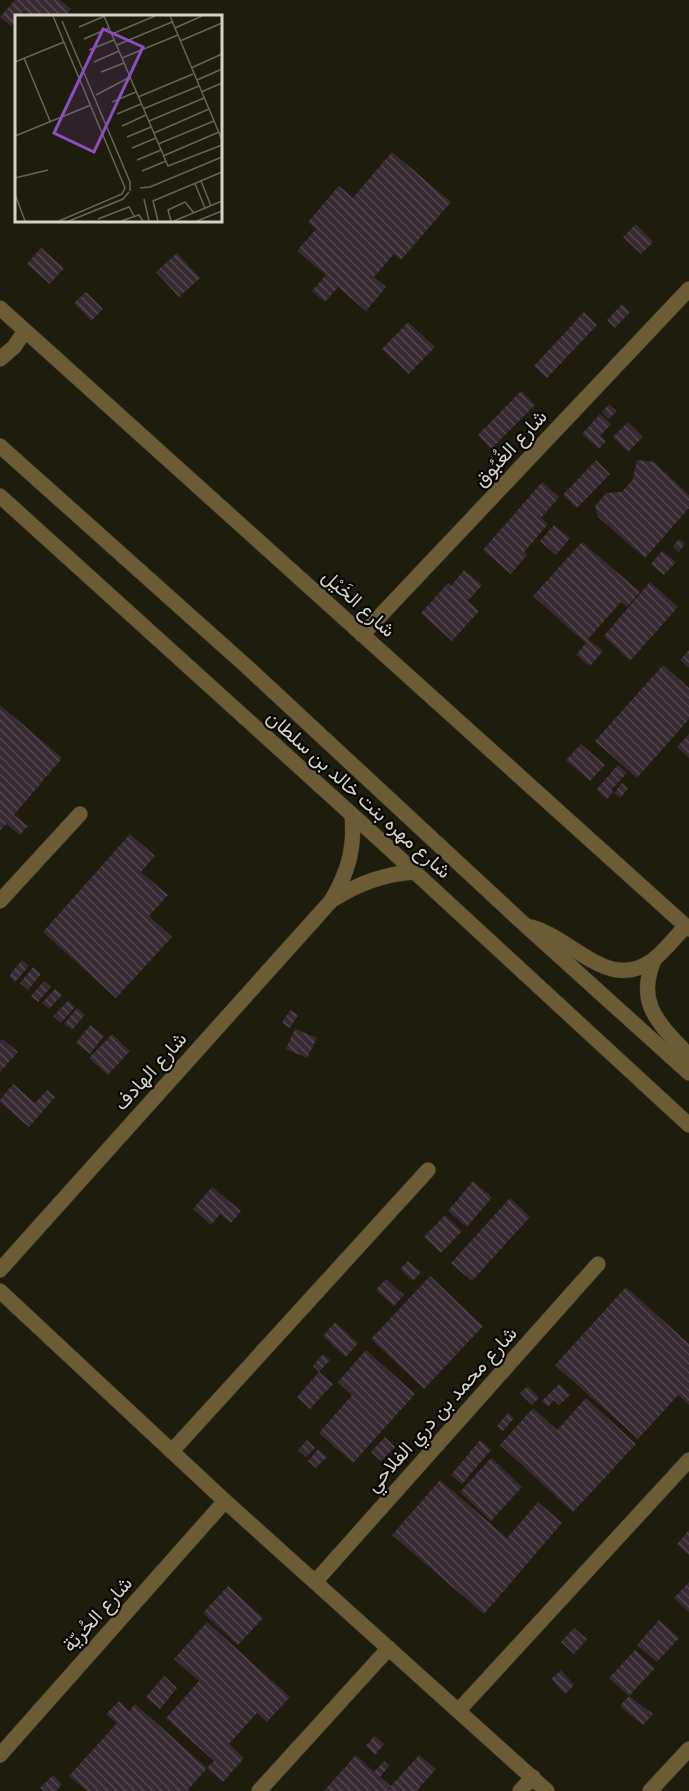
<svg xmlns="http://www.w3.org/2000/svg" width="689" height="1791" font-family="'Zilla Slab',Vazirmatn,serif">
  <defs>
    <pattern id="building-back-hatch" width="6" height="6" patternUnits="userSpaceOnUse" patternTransform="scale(1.5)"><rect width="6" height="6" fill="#382a33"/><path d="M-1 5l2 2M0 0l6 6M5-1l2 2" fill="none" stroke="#54484f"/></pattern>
  </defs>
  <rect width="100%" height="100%" fill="#1e1c0d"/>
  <path fill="url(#building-back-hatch)" d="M15 0H60L71 9 65 16H30L24 11 19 16H16V20L11 26 0 17Z
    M392 152 451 202 401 260 394 254 374 277 386 287 366 311 338 287 325 302 312 291 326 275 297 251 316 229 308 222 339 186 353 198Z
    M636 224 653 242 641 254 623 237Z
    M41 248 64 268 50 284 27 264Z
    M177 253 200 278 179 297 156 272Z
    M86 292 103 309 91 321 74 303Z
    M622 304 630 312 615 328 607 320Z
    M584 312 597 325 547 378 534 366Z
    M408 322 435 347 409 374 382 349Z
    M521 391 535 405 491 449 478 435Z
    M609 404 617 411 609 419 602 412Z
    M600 414 611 424 600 436 606 441 599 449 582 434Z
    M628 422 643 437 628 452 613 437Z
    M596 460 610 474 577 508 563 495Z
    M637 460 654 462 689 495V508L645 558 598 517 595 506 606 493 622 492 633 479Z
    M542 482 559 497 541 518 548 524 524 552 527 555 511 574 483 550Z
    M554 525 570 538 556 555 540 541Z
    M679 539 685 544 679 552 673 546Z
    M582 542 640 592 627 607 621 602 588 639 603 651 590 666 576 655 586 643 533 596Z
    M662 551 676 562 664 575 651 564Z
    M464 570 482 585 468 601 479 611 452 641 421 613 448 583 451 586Z
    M650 582 678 607 630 661 604 636Z
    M689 650V668L680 660Z
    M663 665 689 688V719L637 778 595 741Z
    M0 705 62 758 14 815 28 826 20 835 6 824 0 831Z
    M689 734V758L677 747Z
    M581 744 605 765 590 781 566 760Z
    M618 765 627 773 611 790 613 792 607 799 596 790Z
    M622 783 628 789 620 798 614 793Z
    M130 834 155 856 141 872 168 895 149 916 172 937 116 998 43 932Z
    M22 960 29 966 15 982 9 976Z
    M33 967 41 974 28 990 20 983Z
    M44 981 51 987 38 1002 31 996Z
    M55 989 62 995 49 1009 42 1003Z
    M68 1001 75 1007 61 1023 53 1016Z
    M77 1008 85 1015 72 1030 64 1024Z
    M290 1010 298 1015 290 1028 282 1023Z
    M90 1025 104 1036 90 1054 76 1043Z
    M295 1029 317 1038 307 1058 286 1049Z
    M112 1034 130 1051 108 1075 89 1058Z
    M2 1039 18 1052 0 1072V1041Z
    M13 1084 35 1103 47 1090 55 1097 29 1127 0 1102V1100Z
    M473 1181 492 1197 467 1227 448 1211Z
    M212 1187 241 1211 231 1223 220 1214 211 1225 193 1209Z
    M510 1198 530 1217 472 1281 451 1263Z
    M445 1215 462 1231 441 1253 424 1237Z
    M408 1261 421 1272 413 1281 400 1269Z
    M430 1276 483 1326 424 1389 371 1339Z
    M386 1279 404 1295 394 1306 376 1290Z
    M626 1287 689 1344V1405L678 1395 638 1439 555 1365Z
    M335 1322 358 1343 346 1357 323 1336Z
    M366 1350 415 1394 353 1463 319 1433 352 1395 338 1382Z
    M323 1354 330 1360 319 1372 333 1384 310 1409 297 1397 319 1372 313 1366Z
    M559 1384 570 1395 559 1405 554 1400 548 1407 542 1401Z
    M528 1386 539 1398 532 1405 520 1393Z
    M586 1398 636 1444 573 1512 500 1445 533 1408 557 1430Z
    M508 1413 514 1418 503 1431 497 1426Z
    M385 1437 395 1447 381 1461 371 1452Z
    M307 1440 315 1448 306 1457 298 1450Z
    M480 1440 491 1450 462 1484 451 1475Z
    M318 1449 327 1457 316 1468 308 1461Z
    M491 1458 522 1487 491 1521 460 1492Z
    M440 1480 507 1538 538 1502 562 1523 484 1614 392 1535Z
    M689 1530V1555L677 1544Z
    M689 1582V1612L674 1598Z
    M228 1586 263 1618 238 1645 203 1613Z
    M659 1620 679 1638 657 1662 637 1645Z
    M207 1622 290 1697 267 1722 257 1713 229 1744 244 1758 223 1782 207 1768 214 1761 166 1718 199 1681 174 1659Z
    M574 1628 587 1639 574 1654 561 1642Z
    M635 1650 655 1668 629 1696 653 1714 643 1725 620 1706 629 1696 609 1678Z
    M561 1670 574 1685 565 1694 551 1679Z
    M164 1676 177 1688 160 1709 146 1697Z
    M119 1701 129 1711 135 1704 207 1768 187 1791H87L69 1776 117 1723 106 1714Z
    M374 1736 384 1744 375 1755 366 1746Z
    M356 1755 374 1772 384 1761 389 1766 380 1777 391 1786 419 1755 436 1769 418 1789 420 1791H324Z
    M53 1775 62 1784 56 1791H44L40 1788Z"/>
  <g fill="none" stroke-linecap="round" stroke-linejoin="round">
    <g stroke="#373627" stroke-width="16">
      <path id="minor" d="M0 308 689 929
        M0 359 14 347 25 331
        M0 446 245 665 525 925 689 1073
        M0 496 380 840 689 1125
        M362 635 689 289
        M334 899C359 883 384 874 414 872
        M0 901 80 814
        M531 927C573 938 608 993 653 960 665 951 675 937 686 926
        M655 958C634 1004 660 1024 689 1056
        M0 1270 331 901C348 873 355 848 352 815
        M0 1291 225 1501 547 1791
        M172 1451 428 1170
        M315 1582 598 1264
        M459 1710 689 1460
        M0 1755 225 1501
        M259 1791 389 1648
        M520 1791 533 1777
        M650 1791 689 1749"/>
    </g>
    <use href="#minor" stroke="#6c5c35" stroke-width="15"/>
  </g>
  <g text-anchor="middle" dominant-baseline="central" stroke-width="4.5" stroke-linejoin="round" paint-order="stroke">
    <g font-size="20" fill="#d4d3c9" stroke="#070603">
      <text transform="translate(510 448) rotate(-47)">شارع الغُبُوق</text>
      <text transform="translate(359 603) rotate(42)">شارع الخَيْل</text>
      <text transform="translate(359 794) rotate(42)">شارع مهره بنت خالد بن سلطان</text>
      <text transform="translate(150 1071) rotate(-48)">شارع الهادف</text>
      <text transform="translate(441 1409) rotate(-48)">شارع محمد بن دري الفلاحي</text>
      <text transform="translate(97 1614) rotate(-48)">شارع الحُريّة</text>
    </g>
  </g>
  <g transform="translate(15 15)">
    <rect width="207" height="207" fill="#1e1c0d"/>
    <path fill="none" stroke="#676558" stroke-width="1.5" d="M38 1 110 173 107 179 44 206M89 1 153 151 207 130M155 1 207 125M47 6 115 167V176M64 12 90 1M160 13 187 1M97 19 140 1M69 24 94 13M165 26 207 8M102 30 157 7M74 35 99 25M9 43 35 106M107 43 163 20M0 47 49 27M79 47 104 36M176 53 207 39M86 57 109 48M182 65 207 54M186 77 207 68M81 80 115 62M123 82 178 59M97 87 121 77M128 94 184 71M102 99 126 89M134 106 189 83M107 111 131 100M139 118 194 94M0 121 76 90M112 122 136 112M143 129 199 106M117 133 141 123M148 141 204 117M122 145 146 135M127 156 151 146M0 163 33 155M186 166 196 191M180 169 190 193M125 173 135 172 207 142M0 179 10 206M129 184 134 206M83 204 114 192 119 201M54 206 108 184 114 177M106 206 124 200 128 206M143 206 138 186 207 157M156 206 153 195 170 187 179 198M159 206 207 186M182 206 207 196"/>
    <path fill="#8d4dc1" fill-opacity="0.15" stroke="#8d4dc1" stroke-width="3" d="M88 14 128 32 79 137 39 118Z"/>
    <rect width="207" height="207" fill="none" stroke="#d4d3c9" stroke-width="3"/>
  </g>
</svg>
